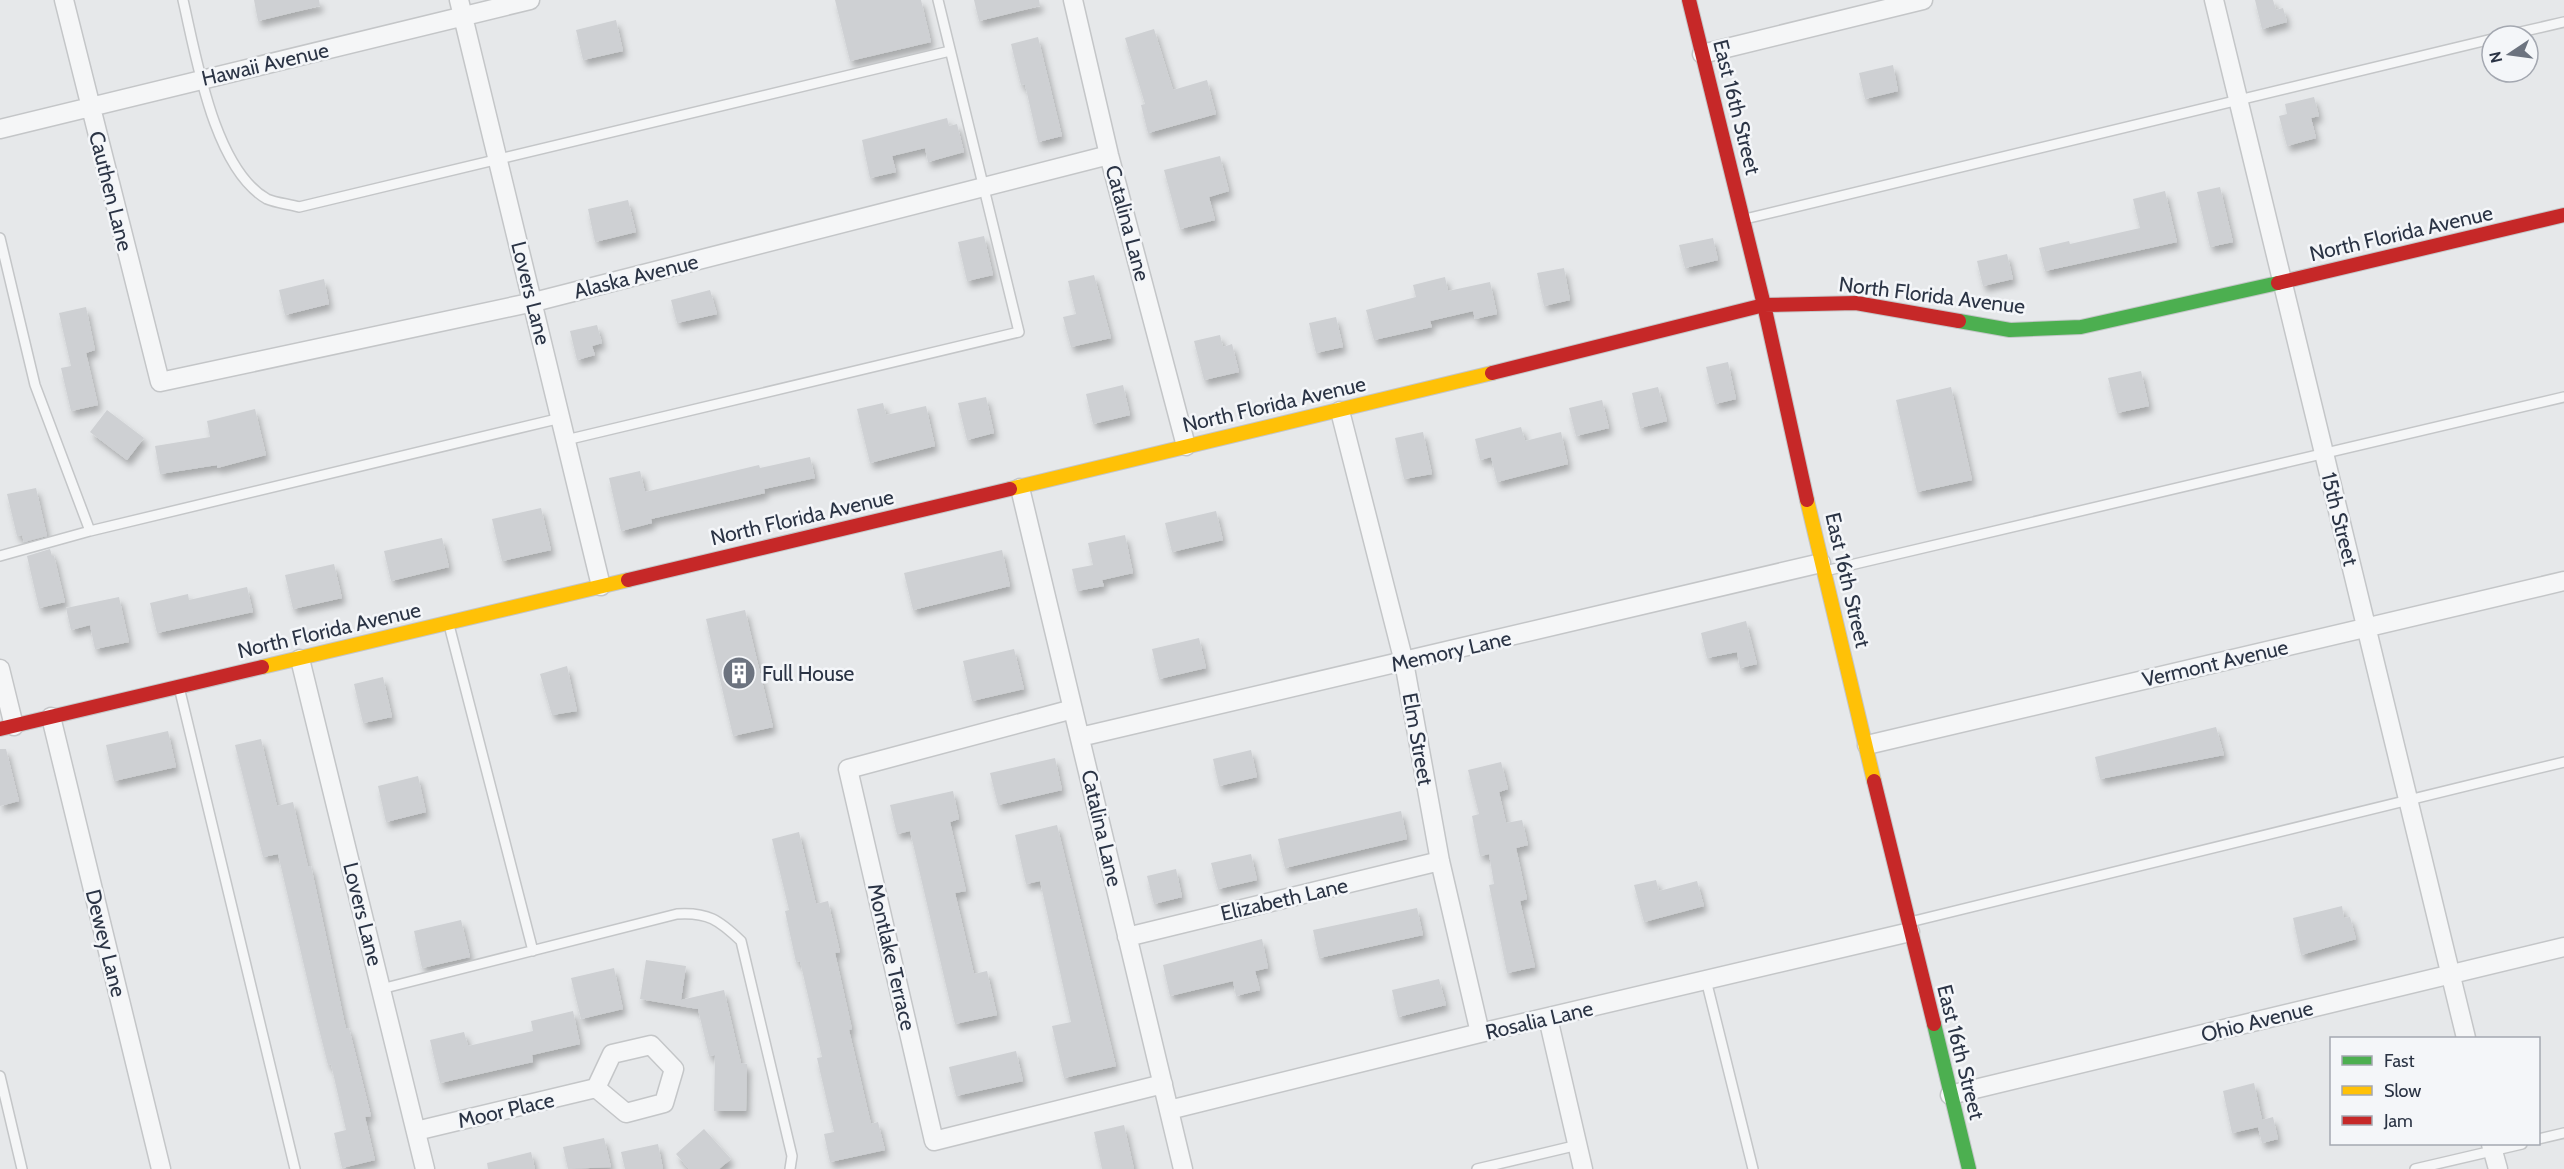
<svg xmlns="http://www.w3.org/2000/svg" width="2564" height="1169" font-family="Cabin,sans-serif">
  <defs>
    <filter id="shadow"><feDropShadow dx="3.5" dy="6" stdDeviation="3" flood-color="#0004"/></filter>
  </defs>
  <rect width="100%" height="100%" fill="#e6e8ea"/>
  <path fill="#ced0d3" filter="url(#shadow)" d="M254 0H319L320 6 258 21Z
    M835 0H921L931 42 850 61Z
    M974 0H1039L1040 6 979 21Z
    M2255 0H2273L2276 10 2283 8 2287 22 2262 29Z
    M616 20 623 51 583 60 576 30Z
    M1154 29 1173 90 1207 80 1216 114 1148 133 1141 105 1145 104 1125 38Z
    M1038 37 1062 136 1038 142 1025 84 1021 85 1011 44Z
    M1893 65 1898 91 1865 99 1859 73Z
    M2314 97 2319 116 2311 118 2316 138 2287 146 2279 116 2287 114 2285 104Z
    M947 118 949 126 957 124 964 152 928 162 925 148 892 156 896 172 870 178 862 140Z
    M1220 156 1229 191 1209 197 1215 220 1180 229 1164 170Z
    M2220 187 2233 242 2210 247 2197 192Z
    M2165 191 2177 242 2045 271 2039 248 2069 241 2070 244 2140 228 2133 199Z
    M628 200 636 232 595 242 588 209Z
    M984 236 993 275 967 281 958 242Z
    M1713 238 1718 260 1685 268 1679 245Z
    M2007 254 2013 279 1983 286 1977 261Z
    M1564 268 1570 300 1544 306 1537 273Z
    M1094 275 1111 338 1071 347 1063 317 1076 314 1068 281Z
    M1445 277 1448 291 1490 282 1497 314 1475 319 1473 311 1430 321 1432 327 1374 340 1366 310 1416 297 1413 285Z
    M324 279 329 304 285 315 279 290Z
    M710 290 717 314 677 323 671 300Z
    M86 307 95 350 86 353 98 405 71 411 61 368 71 366 59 313Z
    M1336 317 1343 347 1316 353 1309 323Z
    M597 325 602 343 592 346 595 355 577 360 570 331Z
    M1220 335 1223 347 1232 344 1239 372 1204 380 1194 341Z
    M1728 362 1736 399 1715 404 1706 367Z
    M2141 371 2149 406 2117 413 2108 378Z
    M1123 385 1130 415 1093 424 1086 394Z
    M1658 387 1667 421 1640 428 1632 393Z
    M1951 387 1972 480 1917 492 1896 400Z
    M986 397 994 433 967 440 958 403Z
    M1602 400 1609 428 1576 436 1569 408Z
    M883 403 886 415 926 406 935 446 870 463 857 409Z
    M255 409 266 455 217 468V465L160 474 155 446 210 437 207 421Z
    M107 410 144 438 127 460 90 432Z
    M1521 427 1525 441 1561 432 1568 464 1497 482 1491 457 1480 460 1475 439Z
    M1423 432 1432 474 1404 479 1395 438Z
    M810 457 815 478 764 489 765 493 651 519 652 523 621 531 609 478 640 471 645 492 759 465 760 468Z
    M36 488 47 536 24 542 22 535 17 536 7 494Z
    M541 508 551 550 502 561 492 519Z
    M1216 511 1223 540 1172 552 1165 523Z
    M1125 535 1133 573 1102 580 1104 586 1077 591 1072 569 1093 565 1088 543Z
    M442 538 449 567 391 581 384 551Z
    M50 549 52 556H54L65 602 39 608 27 556Z
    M1002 550 1010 586 913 610 904 573Z
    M334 564 342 598 293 609 285 575Z
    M247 587 253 612 157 633 150 603 188 594 189 600Z
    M119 597 129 642 95 649 90 625 71 630 66 608Z
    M745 610 773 727 733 736 706 619Z
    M1746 621 1757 664 1740 668 1737 652 1707 658 1701 633Z
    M1199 638 1206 668 1159 679 1152 649Z
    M1014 649 1024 689 972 701 963 661Z
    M567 666 577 711 552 715 540 674Z
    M383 677 392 717 363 723 354 684Z
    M2216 727 2224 755 2100 779 2095 757Z
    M168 731 176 767 114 781 106 745Z
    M261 739 277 806 293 802 308 867 311 866 346 1029 349 1028 371 1116 365 1117 375 1160 342 1168 334 1133 346 1130 331 1064 328 1065 316 1017 278 854 263 857 235 745Z
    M0 749H6L19 801 0 806Z
    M1251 750 1257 777 1219 786 1213 759Z
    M1055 758 1062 790 998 805 990 773Z
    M1501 762 1508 789 1499 792 1506 823 1522 820 1528 845 1516 848 1527 899 1520 901 1535 967 1507 973 1489 885 1494 884 1489 854 1480 856 1472 816 1479 814 1468 770Z
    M418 776 426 812 386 822 378 786Z
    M953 791 959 819 950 822 966 891 955 893 974 974 987 971 997 1015 955 1024 910 831 897 834 890 805Z
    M1401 811 1407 839 1285 868 1278 839Z
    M1057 825 1116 1066 1064 1078 1052 1026 1071 1022 1040 881 1026 884 1015 835Z
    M799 832 816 904 828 901 840 952 835 953 852 1029 849 1030 871 1124 878 1122 885 1150 830 1162 824 1134 834 1132 817 1058 822 1057 800 961 796 962 785 911 789 910 772 839Z
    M1251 854 1257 880 1218 889 1211 863Z
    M1176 869 1182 897 1154 904 1147 876Z
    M1656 880 1659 891 1697 881 1704 906 1644 922 1634 885Z
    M2342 906 2344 918 2350 917 2356 939 2301 955 2293 918Z
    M1417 908 1423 935 1319 958 1313 930Z
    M461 920 470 957 422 968 414 931Z
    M1262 939 1268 968 1255 971 1260 990 1236 996 1233 981 1170 996 1163 965Z
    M646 960 686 966 681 1000 724 990 741 1063 747 1064 746 1111H714L715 1055 709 1056 698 1009 640 999Z
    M614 968 623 1009 581 1019 571 978Z
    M1439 979 1446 1005 1398 1017 1392 990Z
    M573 1011 580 1044 532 1055 533 1062 440 1083 430 1040 464 1032 468 1046 533 1031 531 1021Z
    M1016 1051 1023 1081 956 1096 949 1067Z
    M2254 1083 2262 1120 2273 1117 2278 1139 2262 1143 2258 1127 2232 1133 2223 1091Z
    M1124 1125 1134 1169H1102L1094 1132Z
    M704 1129 731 1159 719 1169H689L676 1154Z
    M604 1138 611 1167 568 1169 563 1147Z
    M658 1144 663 1169H625L621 1152Z
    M531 1152 535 1169H488L487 1163Z"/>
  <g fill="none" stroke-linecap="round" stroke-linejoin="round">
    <g stroke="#c4c6c8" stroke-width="12">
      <path id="lane" d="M183 0C196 56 214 169 267 199 276 203 289 204 299 207L950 51
        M2503 36 2564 22
        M1745 219 2492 39
        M0 238 35 385 90 531
        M566 440 1019 332 938 0
        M0 556 90 531 561 418
        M1825 571 2564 397
        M449 625 533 951
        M179 687 295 1169
        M1910 922 2564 762
        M1706 980 1753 1169
        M381 989 677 914C708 912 719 920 741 941L792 1156 790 1169
        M0 1076 22 1169
        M2538 1139 2564 1133
        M1477 1169 1578 1145
        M2415 1169 2522 1144"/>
    </g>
    <g stroke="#c4c6c8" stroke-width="21">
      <path id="street" d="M64 0 160 382 534 302 1109 155
        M459 0 601 586
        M1073 0 1109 155 1186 446
        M2214 0 2466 1038
        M1702 54 1923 0
        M0 129 530 0
        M1340 411 1404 662 1440 861 1480 1033
        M1020 488 1183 1169
        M300 659 425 1169
        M0 669 14 726
        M1073 709 848 769 934 1141 1163 1084
        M51 717 161 1169
        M1080 737 1821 563
        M1867 745 2564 581
        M1127 937 1440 861
        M1548 1018 1583 1169
        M1950 1095 2564 947
        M1169 1110 1480 1033 1910 932
        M416 1131 596 1088 626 1113 664 1103 674 1069 651 1045 612 1054 596 1088
        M2491 1144 2498 1169"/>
    </g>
    <g stroke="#c4c6c8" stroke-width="16">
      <path id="fast" d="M1959 321 2010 330 2081 327 2278 283
        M1934 1024 1969 1169"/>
    </g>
    <g stroke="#c4c6c8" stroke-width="16">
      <path id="slow" d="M1010 489 1492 373
        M1807 500 1874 781
        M262 667 628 580"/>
    </g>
    <g stroke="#c4c6c8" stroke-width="16">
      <path id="jam" d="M1689 0 1764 305 1807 500
        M2278 283 2564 215
        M1492 373 1764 305 1856 303 1959 321
        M628 580 1010 489
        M0 729 262 667
        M1874 781 1934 1024"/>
    </g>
    <use href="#lane" stroke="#f5f6f7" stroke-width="9"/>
    <use href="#street" stroke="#f5f6f7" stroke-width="18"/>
    <use href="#fast" stroke="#4caf50" stroke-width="14"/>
    <use href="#slow" stroke="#ffc107" stroke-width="14"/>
    <use href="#jam" stroke="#c62828" stroke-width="14"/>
  </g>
  <defs>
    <g id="building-disc" transform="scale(1.725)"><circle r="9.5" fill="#6c737f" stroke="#f4f6f9"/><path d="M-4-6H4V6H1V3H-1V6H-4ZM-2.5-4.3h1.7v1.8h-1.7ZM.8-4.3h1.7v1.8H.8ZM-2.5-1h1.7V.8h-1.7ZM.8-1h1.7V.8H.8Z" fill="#fff"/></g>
  </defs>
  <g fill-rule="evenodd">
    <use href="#building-disc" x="739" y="673"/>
  </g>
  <g text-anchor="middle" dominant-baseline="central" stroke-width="5" stroke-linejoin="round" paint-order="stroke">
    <g font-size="21" fill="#2b3445" stroke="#f4f6f9">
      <text transform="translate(265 64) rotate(-13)">Hawaii Avenue</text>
      <text transform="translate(1737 107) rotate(76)">East 16th Street</text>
      <text transform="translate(111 191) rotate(76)">Cauthen Lane</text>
      <text transform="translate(1128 223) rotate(75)">Catalina Lane</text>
      <text transform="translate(2401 233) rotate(-13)">North Florida Avenue</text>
      <text transform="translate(636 276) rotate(-14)">Alaska Avenue</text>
      <text transform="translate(531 293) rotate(76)">Lovers Lane</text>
      <text transform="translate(1932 295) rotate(7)">North Florida Avenue</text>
      <text transform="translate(1274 404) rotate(-13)">North Florida Avenue</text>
      <text transform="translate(802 517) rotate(-13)">North Florida Avenue</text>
      <text transform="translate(2340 519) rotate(76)">15th Street</text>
      <text transform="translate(1848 580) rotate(77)">East 16th Street</text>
      <text transform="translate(329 630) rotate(-13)">North Florida Avenue</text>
      <text transform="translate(1451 651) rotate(-13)">Memory Lane</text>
      <text transform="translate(2215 663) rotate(-13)">Vermont Avenue</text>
      <text transform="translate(1418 739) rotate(80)">Elm Street</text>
      <text transform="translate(1102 828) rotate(77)">Catalina Lane</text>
      <text transform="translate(1284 899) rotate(-13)">Elizabeth Lane</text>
      <text transform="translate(363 914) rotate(76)">Lovers Lane</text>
      <text transform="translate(106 943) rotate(76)">Dewey Lane</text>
      <text transform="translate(892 957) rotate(77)">Montlake Terrace</text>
      <text transform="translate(1539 1020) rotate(-13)">Rosalia Lane</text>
      <text transform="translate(2257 1021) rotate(-14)">Ohio Avenue</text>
      <text transform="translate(1961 1052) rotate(76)">East 16th Street</text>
      <text transform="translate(506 1110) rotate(-13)">Moor Place</text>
    </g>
    <g font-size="21" fill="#2b3445" stroke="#f4f6f9" text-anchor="start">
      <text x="762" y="673">Full House</text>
    </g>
  </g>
  <rect x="2330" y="1037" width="210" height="108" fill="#f4f6f9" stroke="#a4a8b1" stroke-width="1.5"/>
  <rect x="2342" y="1056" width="30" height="9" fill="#4caf50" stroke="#a4a8b1" stroke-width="1.5"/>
  <text x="2384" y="1067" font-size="18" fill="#2b3445">Fast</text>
  <rect x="2342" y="1086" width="30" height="9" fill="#ffc107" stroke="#a4a8b1" stroke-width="1.5"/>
  <text x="2384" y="1097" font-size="18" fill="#2b3445">Slow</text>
  <rect x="2342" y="1116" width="30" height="9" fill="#c62828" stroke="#a4a8b1" stroke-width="1.5"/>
  <text x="2384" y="1127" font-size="18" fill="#2b3445">Jam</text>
  <g transform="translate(2510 54) rotate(257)"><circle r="28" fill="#f4f6f9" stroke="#a4a8b1" stroke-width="1.5"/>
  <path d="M0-4.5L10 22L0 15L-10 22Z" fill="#6c737f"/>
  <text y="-9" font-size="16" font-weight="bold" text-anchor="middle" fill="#2b3445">N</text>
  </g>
</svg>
